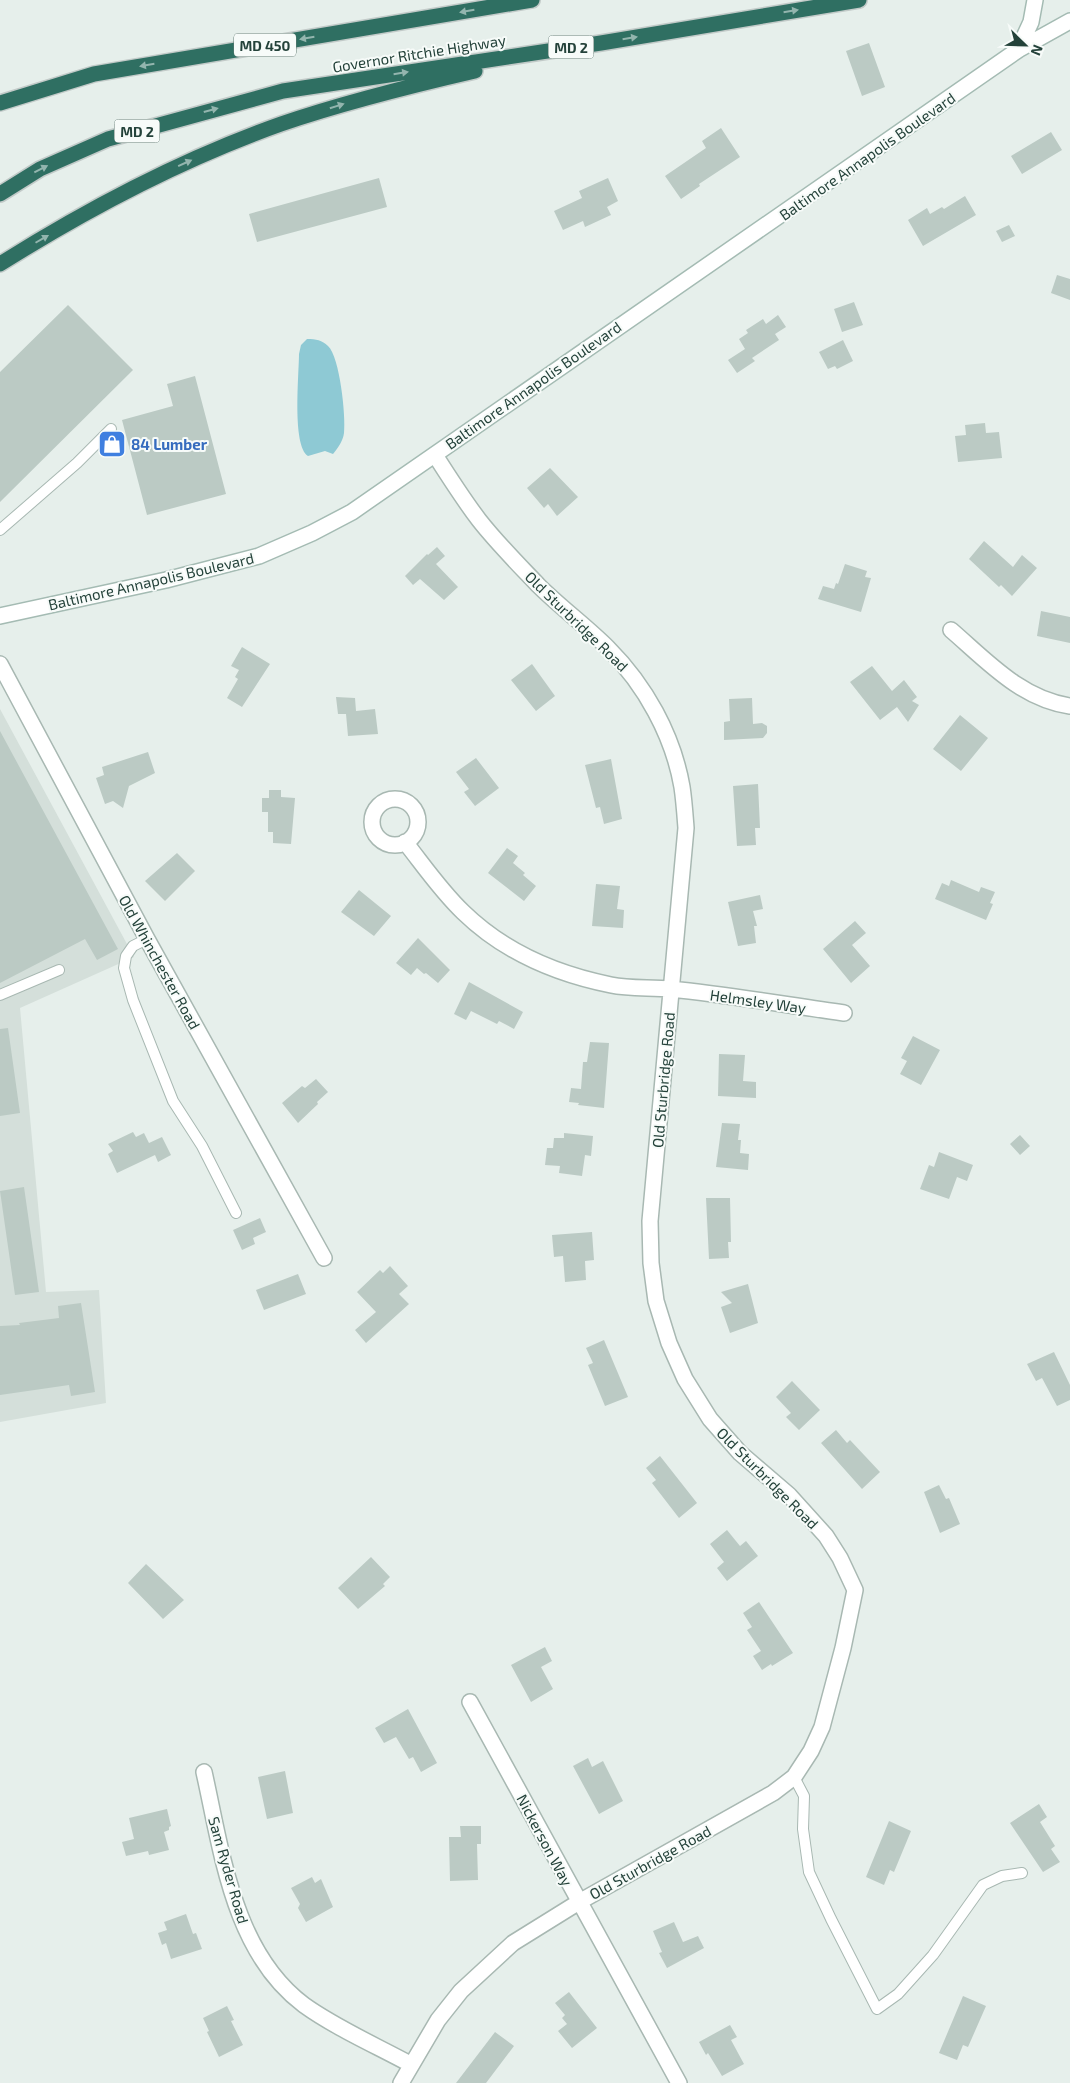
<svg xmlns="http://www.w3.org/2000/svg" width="1070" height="2083" font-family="'Exo 2',sans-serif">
  <rect width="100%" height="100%" fill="#e6efeb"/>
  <path fill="#d4dfda" d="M0 709 134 957 20 1008 46 1292 99 1290 106 1403 0 1422Z"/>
  <path fill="#8ec9d4" d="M307 339C316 339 322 340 328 346 340 357 346 417 344 433 343 441 338 448 333 454L325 451 308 456C292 445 299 375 299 354L301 345Z"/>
  <path fill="#bbcac4" d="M869 43 885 87 862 96 846 51Z
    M721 128 740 157 699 184 700 186 681 199 665 176 706 148 702 141Z
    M1051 132 1062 150 1022 174 1011 156Z
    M379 178 387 207 257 242 249 214Z
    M608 178 618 201 607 207 611 215 585 227 583 221 563 230 554 211 582 198 579 191Z
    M965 196 976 215 923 246 908 220 927 208 930 214 942 207 944 209Z
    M1009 225 1015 236 1002 242 996 231Z
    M1057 275 1070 279V300L1051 293Z
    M854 302 863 325 842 332 834 309Z
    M68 305 133 370 0 502V372Z
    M778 315 786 327 775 334 779 340 752 358 755 361 737 373 728 360 745 349 739 339 748 333 746 330 763 319 766 324Z
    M843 340 853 361 837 369 835 366 828 369 819 352Z
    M195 376 226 494 147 515 122 420 173 406 167 384Z
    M985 423 986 433 999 432 1002 458 958 462 955 436 966 435 965 425Z
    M550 468 578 497 557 516 548 504 544 508 527 488Z
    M984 541 1013 567 1022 555 1037 568 1012 596 1001 585 999 587 969 559Z
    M437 547 445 556 436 564 458 587 444 600 420 579 413 585 405 576 427 554 428 555Z
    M845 564 867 571 865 577 871 578 861 612 818 599 823 586 834 589 836 583 838 584Z
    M1041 611 1070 617V643L1037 636Z
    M242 647 270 664 242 707 227 698 238 679 235 677 239 670 231 666Z
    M532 664 555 696 536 711 511 680Z
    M872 666 892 691 904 680 917 697 912 701 919 705 908 722 897 707 880 720 850 682Z
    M336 697 355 698 356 711 375 709 378 734 348 736 346 714H338Z
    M752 698 753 724 762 723 767 726V733L763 738 724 740V722L730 721 729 699Z
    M960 715 988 738 961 771 933 749Z
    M0 731 118 949 97 960 85 939 0 983Z
    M148 752 155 773 129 786 123 808 113 801 105 804 96 778 104 775 102 767Z
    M476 758 499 788 475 806 464 792 469 789 456 772Z
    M611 759 622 819 604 824 600 807 596 808 585 765Z
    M758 784 760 828H755L756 845 737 846 733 786Z
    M269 790H281V797L295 798 291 844 273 843V832H268V812H262V798H269Z
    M507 848 518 856 513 863 525 873 523 875 536 886 524 901 488 873Z
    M177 853 195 871 165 901 145 881Z
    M951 880 979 892 981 887 995 892 990 903 993 904 986 920 935 899 942 883 949 886Z
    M596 884 620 886 617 909 624 910 623 928 592 926Z
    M359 890 391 916 374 936 341 912Z
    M760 895 763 909 753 911 757 926H754L756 943 738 946 728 902Z
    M855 921 866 933 852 945 870 966 851 983 823 949Z
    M418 938 450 970 438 983 426 973 424 974 417 968 411 975 396 963Z
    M469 982 523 1012 514 1029 499 1021 497 1024 471 1011 466 1020 454 1014Z
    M8 1028 20 1113 0 1116V1029Z
    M913 1036 940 1050 921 1085 900 1074 907 1061 901 1058Z
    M590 1042 609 1043 604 1108 578 1105 579 1103 569 1102 571 1088 581 1089 583 1062H587Z
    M719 1054 745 1055 743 1081 756 1082V1098L718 1096Z
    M316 1079 328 1092 317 1102 318 1104 298 1123 282 1103 302 1086 305 1088Z
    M722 1123 740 1124 738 1140H741L740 1153 749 1154 748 1170 716 1167Z
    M133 1132 136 1137 144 1133 149 1143 162 1137 171 1155 158 1162 155 1155 117 1173 108 1154 113 1151 108 1144Z
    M564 1133 593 1136 591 1156 585 1155 582 1176 559 1173 560 1166 545 1165 547 1148H553L554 1138H564Z
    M1020 1135 1030 1146 1020 1155 1010 1144Z
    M939 1152 973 1165 967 1181 957 1177 949 1199 920 1189 929 1165 934 1167Z
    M24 1187 39 1292 15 1295 0 1191Z
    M706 1198H730L731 1242H728L729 1258 709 1259Z
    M260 1218 266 1232 253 1238 255 1244 242 1250 233 1230Z
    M592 1232 594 1260 585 1261 586 1280 565 1282 563 1256 554 1257 552 1235Z
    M390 1266 408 1286 399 1294 409 1304 366 1343 355 1330 376 1312 357 1292 380 1270 383 1273Z
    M298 1274 306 1294 264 1310 256 1290Z
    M748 1284 758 1323 730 1333 721 1307 732 1303 721 1292Z
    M81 1303 95 1392 71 1396 69 1385 0 1395V1326L20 1325 19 1323 59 1318 58 1306Z
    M604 1340 628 1397 605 1406 588 1365 593 1363 586 1348Z
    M1054 1352 1070 1385V1400L1057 1406 1042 1378 1036 1381 1027 1364Z
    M792 1381 820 1410 799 1430 786 1417 791 1413 776 1397Z
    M836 1430 847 1443 850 1440 880 1472 862 1489 821 1443Z
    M660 1456 697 1503 679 1518 652 1483 656 1480 646 1468Z
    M939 1485 946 1499 949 1498 960 1524 940 1533 924 1492Z
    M727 1530 740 1546 746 1541 758 1556 727 1581 717 1568 724 1562 710 1544Z
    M371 1557 390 1577 383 1584 385 1586 358 1609 338 1588Z
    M146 1564 184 1600 163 1619 128 1583Z
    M759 1602 793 1653 772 1666 771 1664 762 1670 753 1656 761 1651 747 1630 752 1627 743 1613Z
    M545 1647 552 1661 541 1667 553 1689 531 1702 511 1665Z
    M408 1709 437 1763 421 1772 413 1757 409 1759 396 1737 384 1743 375 1728Z
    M588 1758 592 1767 603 1761 623 1801 599 1814 573 1766Z
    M285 1771 293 1813 267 1819 258 1777Z
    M1039 1804 1047 1817 1040 1822 1055 1846 1051 1849 1060 1862 1043 1872 1010 1823Z
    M167 1809 171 1826 169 1827V1830L164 1832 169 1850 149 1855 148 1851 126 1856 122 1842 134 1839 129 1818Z
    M889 1821 911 1831 894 1872 890 1870 884 1885 866 1877Z
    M460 1826H481V1844H477L478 1880 450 1881 449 1837H461Z
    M312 1877 315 1883 321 1879 333 1907 306 1922 298 1908 300 1904 291 1888Z
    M186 1914 193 1934 196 1933 202 1949 171 1959 166 1943 162 1945 158 1933 167 1930 164 1922Z
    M674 1922 683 1942 698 1936 704 1948 667 1968 659 1953 662 1952 653 1931Z
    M569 1992 597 2028 572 2048 558 2031 567 2024 562 2018 565 2015 555 2003Z
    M963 1996 986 2006 968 2047 963 2045 957 2060 939 2053Z
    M227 2006 234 2020 231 2021 243 2045 219 2057 207 2032 209 2031 203 2018Z
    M730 2025 737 2037 731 2040 744 2064 722 2076 708 2053 706 2055 699 2042Z
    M495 2032 514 2046 486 2083H456Z"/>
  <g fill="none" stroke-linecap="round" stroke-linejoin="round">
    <g stroke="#a8b8b2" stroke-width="12">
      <path id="lane" d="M0 530 77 463 111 429
        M147 939 133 946 126 956 124 968 133 1000 173 1101 202 1146 236 1213
        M0 995 59 970
        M794 1777 804 1796 803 1829 809 1872 831 1919 877 2009 898 1994 933 1955 983 1885 1002 1876 1022 1873"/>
    </g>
    <g stroke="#a8b8b2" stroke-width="18">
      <path id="street" d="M951 630C987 661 1021 699 1070 706
        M0 664 147 939 324 1258
        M372 822a23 23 0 1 1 46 0a23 23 0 1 1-46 0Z
        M405 842C424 866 441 891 463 912 503 951 556 974 611 985 630 989 651 987 671 989 729 995 787 1005 844 1013
        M470 1702 679 2083
        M204 1772C222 1852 233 1952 304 2005 336 2028 375 2045 410 2064
        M401 2083 438 2020 461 1991 513 1943 579 1902 773 1793 794 1777 811 1751 822 1727 843 1648 855 1590 840 1558 826 1536 789 1495 740 1453 710 1419 685 1379 669 1343 656 1301 651 1263 650 1221 686 828C685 815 684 800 682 787 673 735 645 685 608 648 586 626 560 607 538 585 518 564 497 543 479 520 463 499 449 477 435 455"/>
    </g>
    <g stroke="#a4bbb3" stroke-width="18">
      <path id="secondary" d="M1018 50 1031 22 1035 0
        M0 616 166 580 259 556 312 533 352 512 1018 50 1070 21"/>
    </g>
    <g stroke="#c2cac8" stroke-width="18">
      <path id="highway" d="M0 103 94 74 532 0
        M0 194 40 169 108 139 283 91 601 43 859 0
        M0 264C89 208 182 159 281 124 345 102 410 86 475 71"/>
    </g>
    <use href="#lane" stroke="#fff" stroke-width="10"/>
    <use href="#street" stroke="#fff" stroke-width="15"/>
    <use href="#secondary" stroke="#fff" stroke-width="15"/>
    <use href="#highway" stroke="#2f6f62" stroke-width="15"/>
  </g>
  <defs><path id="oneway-solid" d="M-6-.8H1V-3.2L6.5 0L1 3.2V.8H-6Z" transform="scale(1.25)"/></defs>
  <g fill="#93b5ae">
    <use href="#oneway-solid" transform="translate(467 11) rotate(170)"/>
    <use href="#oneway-solid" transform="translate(791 11) rotate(-9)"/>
    <use href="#oneway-solid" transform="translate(307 38) rotate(170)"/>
    <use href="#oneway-solid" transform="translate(630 38) rotate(-9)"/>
    <use href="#oneway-solid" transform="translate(147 65) rotate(170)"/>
    <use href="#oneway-solid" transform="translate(401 73) rotate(-9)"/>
    <use href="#oneway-solid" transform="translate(337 106) rotate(-18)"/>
    <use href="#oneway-solid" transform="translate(211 110) rotate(-15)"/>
    <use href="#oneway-solid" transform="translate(185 163) rotate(-24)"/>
    <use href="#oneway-solid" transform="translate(41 169) rotate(-27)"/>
    <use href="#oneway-solid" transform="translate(42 239) rotate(-30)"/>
  </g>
  <defs>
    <g id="shop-square" transform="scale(1.4375)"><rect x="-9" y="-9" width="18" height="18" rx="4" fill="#3f7fe0" stroke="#f7fbf9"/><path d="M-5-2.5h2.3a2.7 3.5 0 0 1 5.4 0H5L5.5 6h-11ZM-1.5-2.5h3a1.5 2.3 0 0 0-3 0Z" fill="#fff"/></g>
  </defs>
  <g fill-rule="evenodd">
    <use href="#shop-square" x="112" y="444"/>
  </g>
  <g text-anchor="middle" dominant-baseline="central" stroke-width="4" stroke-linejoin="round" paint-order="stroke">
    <g fill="#f7fbf9" stroke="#637a73" stroke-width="1">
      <rect x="234" y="33.5" width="62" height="23" rx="4"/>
      <rect x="548.5" y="35.5" width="45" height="23" rx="4"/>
      <rect x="114.5" y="119.5" width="45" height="23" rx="4"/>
    </g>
    <g font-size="14" font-weight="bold" fill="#24423a">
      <text x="265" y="45">MD 450</text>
      <text x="571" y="47">MD 2</text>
      <text x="137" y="131">MD 2</text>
    </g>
    <g font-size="15" fill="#24423a" stroke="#f7fbf9">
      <text transform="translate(419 53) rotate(-9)">Governor Ritchie Highway</text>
      <text transform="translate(867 156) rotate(-35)">Baltimore Annapolis Boulevard</text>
      <text transform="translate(533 385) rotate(-35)">Baltimore Annapolis Boulevard</text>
      <text transform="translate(151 581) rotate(-13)">Baltimore Annapolis Boulevard</text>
      <text transform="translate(577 621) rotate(44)">Old Sturbridge Road</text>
      <text transform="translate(160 962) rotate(61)">Old Whinchester Road</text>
      <text transform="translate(758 1001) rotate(8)">Helmsley Way</text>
      <text transform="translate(663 1080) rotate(-85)">Old Sturbridge Road</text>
      <text transform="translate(768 1478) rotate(45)">Old Sturbridge Road</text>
      <text transform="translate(545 1840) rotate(62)">Nickerson Way</text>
      <text transform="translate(650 1862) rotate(-29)">Old Sturbridge Road</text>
      <text transform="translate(229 1870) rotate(74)">Sam Ryder Road</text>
    </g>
    <g font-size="15" font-weight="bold" fill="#366cbe" stroke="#f7fbf9" text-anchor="start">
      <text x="131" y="444">84 Lumber</text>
    </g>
  </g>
  <g transform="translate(1025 45) rotate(113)" stroke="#f7fbf9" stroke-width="4" paint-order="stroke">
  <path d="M0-4L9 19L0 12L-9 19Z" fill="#24423a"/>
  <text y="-8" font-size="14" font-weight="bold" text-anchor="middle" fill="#24423a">N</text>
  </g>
</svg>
